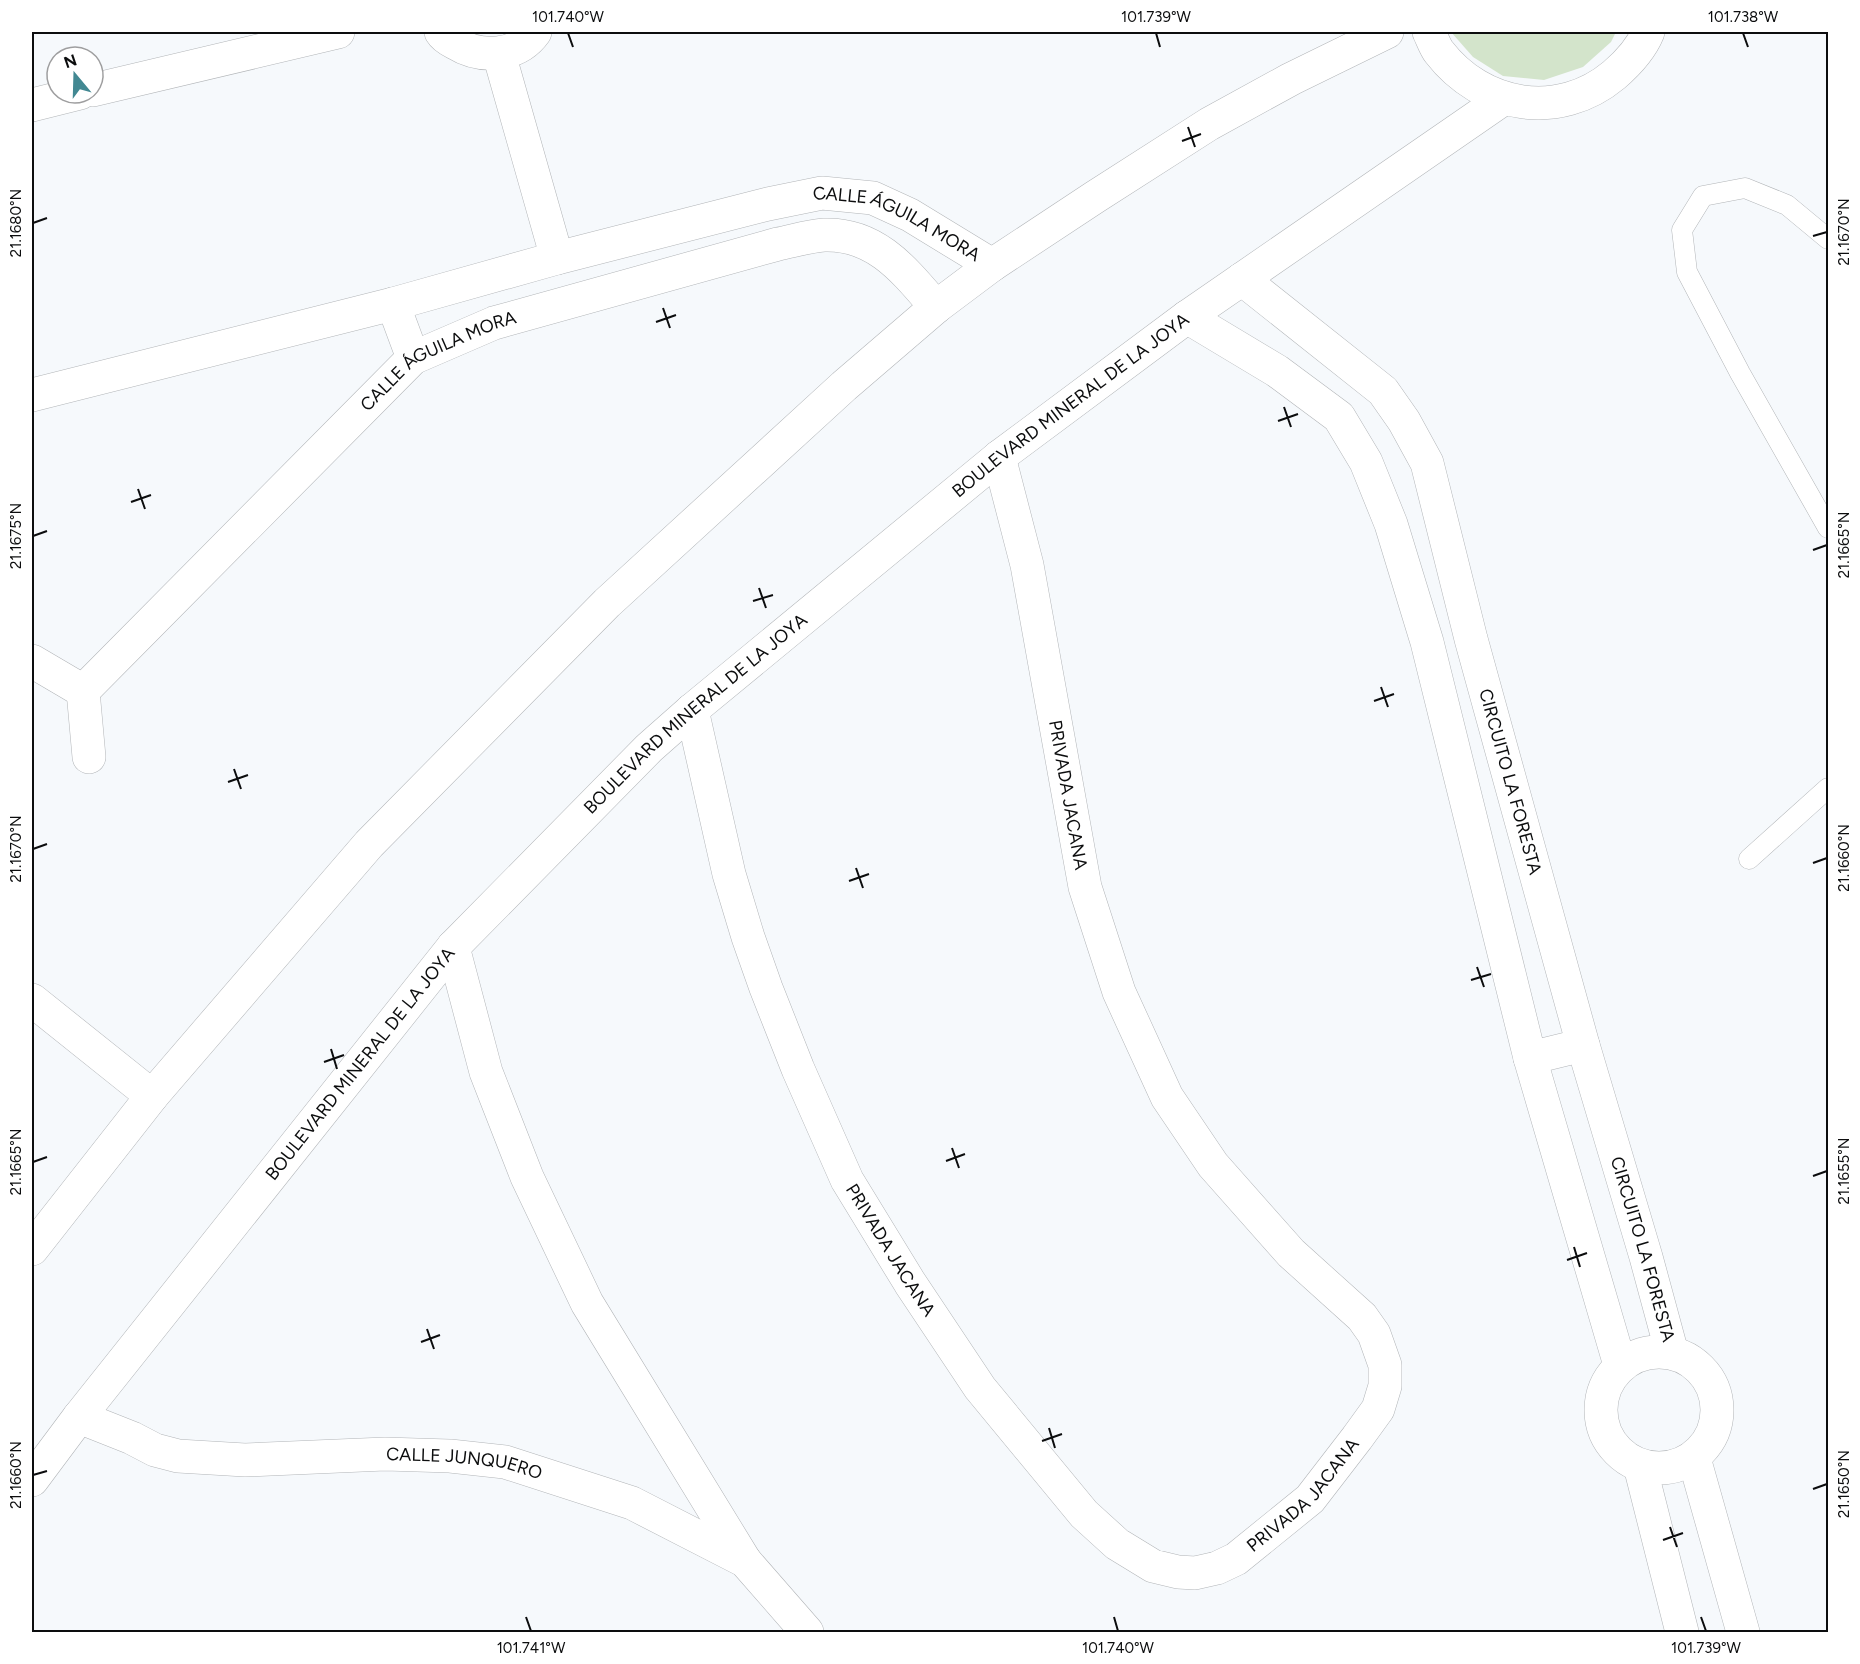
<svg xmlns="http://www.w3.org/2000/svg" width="1860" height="1664" font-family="Figtree,sans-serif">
  <rect width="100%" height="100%" fill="#f6f9fc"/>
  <path fill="#d3e4cb" d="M1451 32H1616L1611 42 1583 67 1544 80 1503 76 1473 57Z"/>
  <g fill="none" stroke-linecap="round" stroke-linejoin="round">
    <g stroke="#b2b5b8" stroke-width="21">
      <path id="service" d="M1828 239 1787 205 1745 188 1703 196 1682 230 1687 272 1740 373 1828 528
        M1749 859 1828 788"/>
    </g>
    <g stroke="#b2b5b8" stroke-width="34">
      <g id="minor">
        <path d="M441 32C444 37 449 40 455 43 481 59 517 57 535 32"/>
        <path d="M1429 32C1432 38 1435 47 1439 52 1482 108 1559 121 1614 75 1628 63 1641 49 1648 32"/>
        <path d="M499 54 557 258"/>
        <path d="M93 90 338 32"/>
        <path d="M32 105 80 93"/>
        <path id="s1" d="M1242 279 1383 391 1404 421 1427 463 1471 639 1583 1045 1646 1257 1672 1353"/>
        <path d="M393 304 413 358"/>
        <path d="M1187 317 1277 371 1339 417 1366 462 1391 524 1427 642 1530 1058 1620 1365"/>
        <path id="s2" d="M32 395 393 304 557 258 768 204 822 193 873 198 910 215 992 265"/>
        <path d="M32 661 83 691"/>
        <path id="s3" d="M83 691 413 358 494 323 778 244C793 241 809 236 824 235 876 233 905 271 936 307"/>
        <path d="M83 691 89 757"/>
        <path id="s4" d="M692 710 729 874 748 937 766 988 798 1069 847 1180 910 1283 980 1388 1084 1514 1117 1544 1153 1566 1178 1572 1195 1573 1217 1568 1236 1559 1310 1499 1357 1438 1378 1409 1385 1386V1365L1374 1334 1362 1317 1291 1253 1213 1165 1167 1097 1119 992 1085 887 1027 565 999 457"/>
        <path d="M453 947 486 1072 527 1177 587 1303 745 1561"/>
        <path d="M32 1000 152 1096"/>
        <path d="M1530 1058 1583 1045"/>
        <path d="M32 1249 152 1096 369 844 607 603 844 386 936 307 992 265 1095 197 1209 124 1291 79 1387 32"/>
        <circle cx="1659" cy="1410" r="58"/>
        <path id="s5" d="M79 1417 132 1438 155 1450 178 1456 245 1460 385 1454 450 1456 505 1462 632 1503 745 1561 807 1632"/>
        <path d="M1694 1458 1743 1632"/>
        <path d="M1640 1466 1682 1632"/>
        <path id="s6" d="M32 1480 79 1417 453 947 649 748 692 710 999 457 1187 317 1503 99"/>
      </g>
    </g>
    <use href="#service" stroke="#fff" stroke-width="20"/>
    <use href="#minor" stroke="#fff" stroke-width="33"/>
  </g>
  <path fill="none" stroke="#0c0d0e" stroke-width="2" d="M568 33 573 47M1156 33 1160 47M1743 33 1748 47M1188 127 1195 147M1182 141 1201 134M33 223 47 218M1813 236 1827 232M663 308 670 328M656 322 676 315M1284 407 1291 427M1278 421 1298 414M138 489 145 509M131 502 151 495M33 536 47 531M1813 550 1827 545M759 588 766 608M753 601 773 595M1381 687 1388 707M1374 701 1394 694M234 769 241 789M228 782 248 775M33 849 47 844M1813 863 1827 858M856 868 863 888M849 881 869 874M1477 967 1484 987M1471 980 1491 974M331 1049 337 1069M324 1062 344 1055M952 1148 959 1168M946 1161 965 1154M33 1162 47 1157M1813 1176 1827 1171M1574 1247 1580 1267M1567 1260 1587 1253M427 1329 434 1349M421 1342 440 1335M1049 1428 1055 1448M1042 1441 1062 1434M33 1475 47 1471M1813 1489 1827 1484M1670 1527 1677 1547M1663 1540 1683 1533M526 1617 531 1631M1114 1617 1118 1631M1701 1617 1706 1631"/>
  <g text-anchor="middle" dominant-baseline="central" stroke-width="5" stroke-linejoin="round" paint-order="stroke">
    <g font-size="18" fill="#0c0d0e" stroke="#fff">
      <text stroke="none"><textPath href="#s2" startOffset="897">CALLE ÁGUILA MORA</textPath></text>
      <text stroke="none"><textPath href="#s3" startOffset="489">CALLE ÁGUILA MORA</textPath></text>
      <text stroke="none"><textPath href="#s6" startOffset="1502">BOULEVARD MINERAL DE LA JOYA</textPath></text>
      <text stroke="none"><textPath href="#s6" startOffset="1016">BOULEVARD MINERAL DE LA JOYA</textPath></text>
      <text stroke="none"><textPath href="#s1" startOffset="594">CIRCUITO LA FORESTA</textPath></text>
      <text transform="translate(1068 795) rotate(80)">PRIVADA JACANA</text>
      <text stroke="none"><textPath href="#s6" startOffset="530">BOULEVARD MINERAL DE LA JOYA</textPath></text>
      <text stroke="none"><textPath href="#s1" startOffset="1080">CIRCUITO LA FORESTA</textPath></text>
      <text stroke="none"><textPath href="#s4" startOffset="579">PRIVADA JACANA</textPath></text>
      <text stroke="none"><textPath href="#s5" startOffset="394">CALLE JUNQUERO</textPath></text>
      <text stroke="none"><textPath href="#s4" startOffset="1173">PRIVADA JACANA</textPath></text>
    </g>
  </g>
  <rect width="1860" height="1664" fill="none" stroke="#ffffff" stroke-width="66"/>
  <g transform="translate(75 75) rotate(341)"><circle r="28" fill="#ffffff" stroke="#9e9e9f" stroke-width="1.5"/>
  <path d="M0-4.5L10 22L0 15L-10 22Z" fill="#428892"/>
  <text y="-9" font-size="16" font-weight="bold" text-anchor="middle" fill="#0c0d0e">N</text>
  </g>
  <rect x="33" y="33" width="1794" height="1598" fill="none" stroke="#0c0d0e" stroke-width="2"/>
  <g font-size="15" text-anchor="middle" fill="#0c0d0e">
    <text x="568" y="22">101.740°W</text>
    <text x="1156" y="22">101.739°W</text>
    <text x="1743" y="22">101.738°W</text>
    <text transform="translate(16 223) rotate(-90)" y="5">21.1680°N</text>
    <text transform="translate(1844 232) rotate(-90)" y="5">21.1670°N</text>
    <text transform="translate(16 536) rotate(-90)" y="5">21.1675°N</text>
    <text transform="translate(1844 545) rotate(-90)" y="5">21.1665°N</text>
    <text transform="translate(16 849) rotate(-90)" y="5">21.1670°N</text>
    <text transform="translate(1844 858) rotate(-90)" y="5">21.1660°N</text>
    <text transform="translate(16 1162) rotate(-90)" y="5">21.1665°N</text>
    <text transform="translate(1844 1171) rotate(-90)" y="5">21.1655°N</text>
    <text transform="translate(16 1475) rotate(-90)" y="5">21.1660°N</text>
    <text transform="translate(1844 1484) rotate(-90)" y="5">21.1650°N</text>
    <text x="531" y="1653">101.741°W</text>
    <text x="1118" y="1653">101.740°W</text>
    <text x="1706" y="1653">101.739°W</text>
  </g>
</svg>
